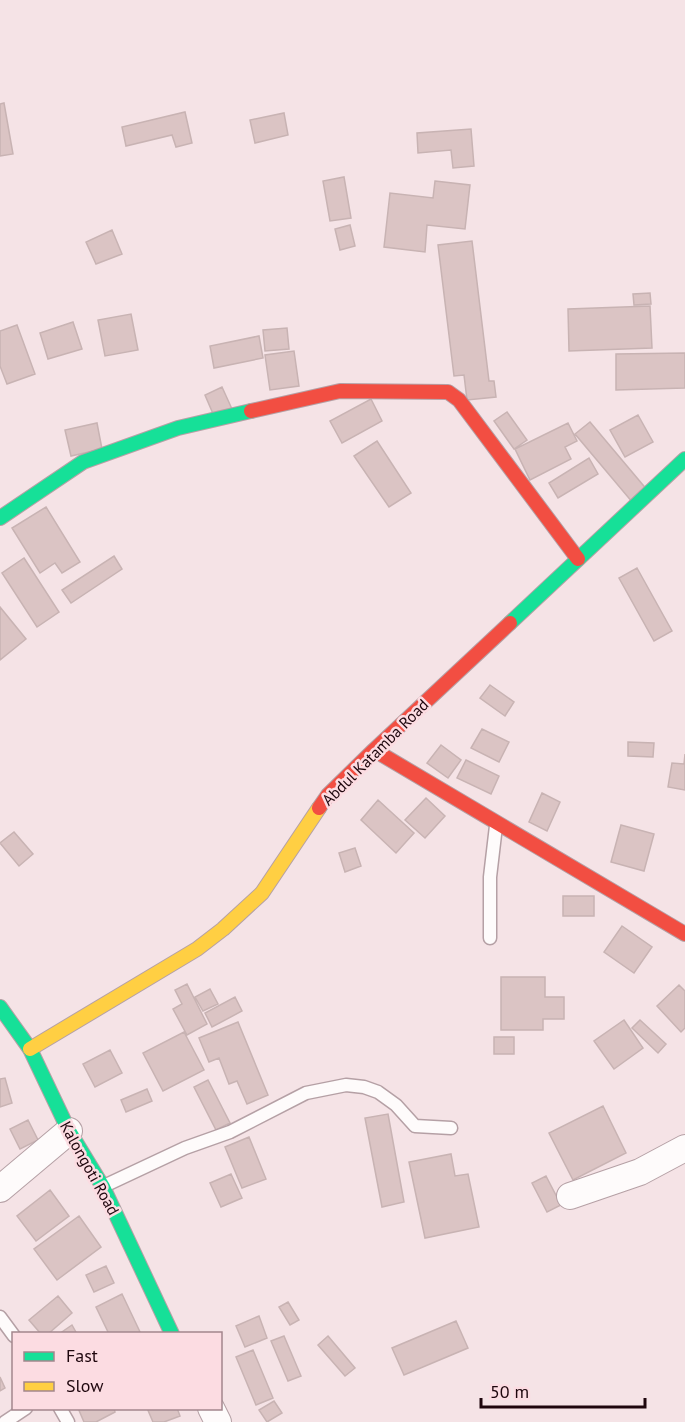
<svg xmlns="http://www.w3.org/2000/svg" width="685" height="1422" font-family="'PT Sans',sans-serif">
  <rect width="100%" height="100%" fill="#f5e3e6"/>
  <path fill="#dbc4c4" stroke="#c8b3b3" stroke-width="1.5" d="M4 103 13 154 0 156V104Z
    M185 112 192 143 176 147 172 135 126 146 122 127Z
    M284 113 288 135 255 143 250 120Z
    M471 129 474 166 453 168 451 150 418 153 417 133Z
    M344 177 351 218 330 221 323 181Z
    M435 181 470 185 465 229 427 225 425 252 384 247 390 193 433 198Z
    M350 225 355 246 340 250 335 229Z
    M112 230 122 254 96 264 86 242Z
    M472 241 489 381H494L496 397 467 400 464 375 454 376 438 245Z
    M650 293 651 304 634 305 633 294Z
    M650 306 652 348 569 351 568 309Z
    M131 314 138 350 105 356 98 320Z
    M73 322 82 349 48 359 40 333Z
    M17 325 35 374 7 384 0 366V331Z
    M287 328 289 349 265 351 263 330Z
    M259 336 263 358 214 368 210 346Z
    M294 351 299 386 270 390 265 355Z
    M685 353V388L616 390V354Z
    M222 387 232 409 214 416 205 395Z
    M371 399 382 421 342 443 330 421Z
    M507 412 527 440 514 449 494 421Z
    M638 415 653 442 625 457 610 430Z
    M590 422 648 491 633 503 575 434Z
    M97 423 102 449 71 456 65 430Z
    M568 423 577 441 565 447 571 459 530 480 515 449Z
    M377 441 411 493 389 507 354 456Z
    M589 458 598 474 558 498 549 483Z
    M46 507 80 562 62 573 55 563 40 573 12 528Z
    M114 556 122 569 71 603 62 590Z
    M24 558 59 612 37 627 2 573Z
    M637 568 672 631 654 641 619 578Z
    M0 607 26 639 0 660Z
    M490 685 514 702 505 716 480 698Z
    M482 729 509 742 499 762 471 748Z
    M628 742 654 743 653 757 628 756Z
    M441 745 461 760 448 778 427 763Z
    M685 754V790L668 787 672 763 684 764Z
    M466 760 499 776 491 794 457 778Z
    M542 793 560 802 547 831 529 822Z
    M426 798 445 816 425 838 405 820Z
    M378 800 414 833 396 853 361 820Z
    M621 825 654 834 644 871 611 862Z
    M14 832 33 854 19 866 0 843Z
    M355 848 361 866 345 872 339 853Z
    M563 896H594V916H563Z
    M622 926 652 947 634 973 604 952Z
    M501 977H545V997H564V1019H543V1030H501Z
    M187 984 207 1024 187 1035 173 1009 182 1004 175 990Z
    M679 985 685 991V1028L681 1032 657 1006Z
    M210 989 218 1004 203 1011 195 997Z
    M235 997 242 1011 212 1027 205 1013Z
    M624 1020 643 1048 614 1069 594 1041Z
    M640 1020 666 1044 658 1053 632 1028Z
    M238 1022 268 1095 247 1104 237 1081 229 1084 219 1058 209 1062 199 1038Z
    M184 1032 204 1070 163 1091 143 1053Z
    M494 1037H514V1054H494Z
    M110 1050 122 1073 95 1087 83 1064Z
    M5 1078 12 1103 0 1107V1079Z
    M208 1080 230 1123 216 1130 194 1087Z
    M147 1089 152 1101 126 1112 121 1100Z
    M603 1106 626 1153 573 1180 549 1133Z
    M388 1114 404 1202 382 1207 365 1118Z
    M28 1120 38 1140 20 1149 10 1129Z
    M249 1137 266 1179 242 1188 225 1147Z
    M451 1154 455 1176 468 1174 479 1227 425 1238 409 1162Z
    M231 1174 242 1198 221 1207 210 1183Z
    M546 1176 561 1205 547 1212 532 1183Z
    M50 1190 69 1216 36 1241 17 1216Z
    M79 1216 101 1247 57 1280 34 1249Z
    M106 1266 114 1283 94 1292 86 1275Z
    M122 1294 141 1334H109L96 1307Z
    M58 1296 72 1313 48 1334H41L29 1320Z
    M288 1302 299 1320 290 1325 279 1307Z
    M259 1316 267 1338 245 1347 236 1326Z
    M456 1321 468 1348 404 1375 392 1348Z
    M72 1325 77 1334H59Z
    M284 1336 301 1376 288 1381 271 1341Z
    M328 1336 355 1368 345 1376 318 1345Z
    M253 1350 273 1398 256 1405 236 1357Z
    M0 1377 5 1388 0 1391Z
    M274 1401 282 1413 267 1422 259 1410Z
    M78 1408H114L115 1412 96 1422H84Z
    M147 1408H177L180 1416 164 1422H153Z"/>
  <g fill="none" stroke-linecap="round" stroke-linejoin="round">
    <g stroke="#b5a0a5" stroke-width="15">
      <path id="lane" d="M490 938V877L496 826
        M104 1186 185 1148 230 1132 306 1093 346 1085 364 1087 378 1092 396 1105 415 1126 451 1128
        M0 1317 14 1336
        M60 1408 68 1422
        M5 1422 26 1408"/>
    </g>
    <g stroke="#b5a0a5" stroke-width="28">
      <path id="street" d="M0 1189 69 1131
        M570 1196 640 1172 685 1148
        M211 1408 218 1422"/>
    </g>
    <g stroke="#b5a0a5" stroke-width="16">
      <path id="fast" d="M0 518 83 462 178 428 251 411
        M510 623 685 459
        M0 1007 30 1049 69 1131 103 1187 172 1334"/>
    </g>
    <g stroke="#b5a0a5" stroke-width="16">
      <path id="slow" d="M30 1049 197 949 223 929 262 893 319 808"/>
    </g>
    <g stroke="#b5a0a5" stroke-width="16">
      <path id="jam" d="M251 411 340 391 448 392 459 400 578 559
        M374 750 685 934
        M319 808 328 795 374 750 510 623"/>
    </g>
    <use href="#lane" stroke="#fefbfb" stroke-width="12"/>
    <use href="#street" stroke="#fefbfb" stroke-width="26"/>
    <use href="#fast" stroke="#16e098" stroke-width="14"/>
    <use href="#slow" stroke="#ffcf43" stroke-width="14"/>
    <use href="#jam" stroke="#f24e42" stroke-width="14"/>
  </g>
  <g text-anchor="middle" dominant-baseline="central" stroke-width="5" stroke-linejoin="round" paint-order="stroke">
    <g font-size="16" fill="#1e060d" stroke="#fcdce2">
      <text transform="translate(375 752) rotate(-45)">Abdul Katamba Road</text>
      <text transform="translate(90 1168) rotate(61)">Kalongoti Road</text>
    </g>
  </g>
  <rect x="12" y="1332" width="210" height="78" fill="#fcdce2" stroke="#a3868d" stroke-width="1.5"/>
  <rect x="24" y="1352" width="30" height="9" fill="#16e098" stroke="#a3868d" stroke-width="1.5"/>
  <text x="66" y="1362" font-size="18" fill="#1e060d">Fast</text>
  <rect x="24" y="1382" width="30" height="9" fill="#ffcf43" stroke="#a3868d" stroke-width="1.5"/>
  <text x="66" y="1392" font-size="18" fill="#1e060d">Slow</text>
  <path d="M481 1398v9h164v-9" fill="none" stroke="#1e060d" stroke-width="3"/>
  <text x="490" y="1398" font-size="18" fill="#1e060d" stroke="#fcdce2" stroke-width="4.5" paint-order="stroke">50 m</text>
</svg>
